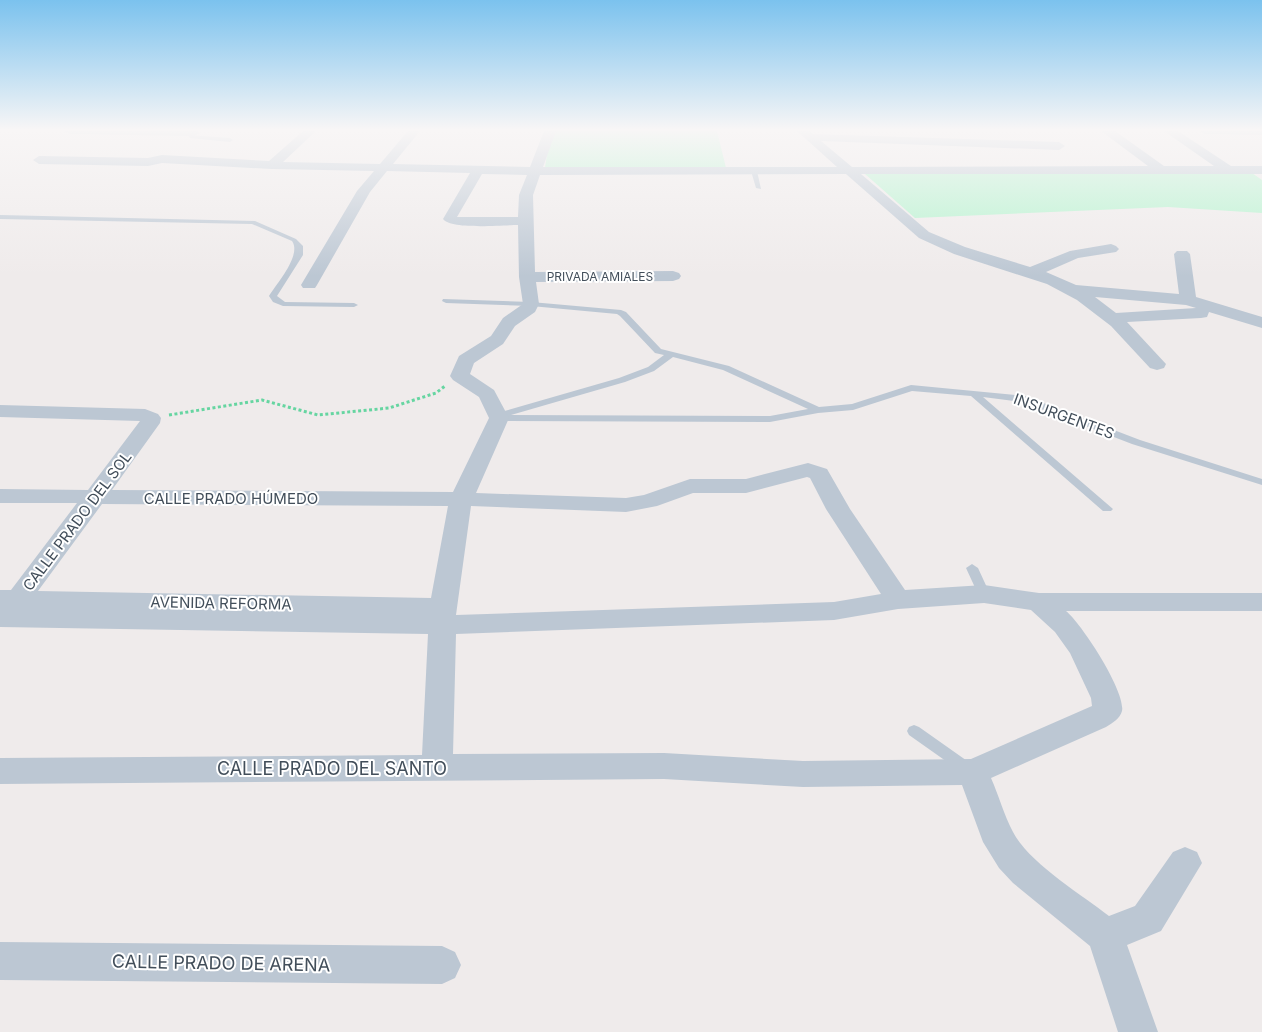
<svg xmlns="http://www.w3.org/2000/svg" width="1262" height="1032" font-family="Inter,sans-serif">
  <rect width="100%" height="100%" fill="#efebeb"/>
  <path fill="#b2f3cd" d="M551 131H717L726 168 545 167Z
    M1252 173 1262 180V213L1168 207 915 218 865 174Z"/>
  <g fill="none" stroke-linecap="round" stroke-linejoin="round">
    <path stroke="#66d5a1" stroke-width="3" stroke-dasharray="3 2.5" stroke-linecap="butt" d="M169 415 262 400 318 415 389 408 436 393 445 386"/>
    <path fill="#bcc7d3" fill-rule="evenodd" d="M188 135 230 138 233 140 230 142 190 138Z
      M754 169 757 171 761 189 756 188 751 171Z
      M0 215 255 221 296 239 303 246V255L277 296 285 302 354 303 358 305 354 307 283 306 273 302 269 296C277 283 302 255 292 241L252 224 0 219Z
      M443 299 531 302 621 310 626 312 661 349 729 366 819 407 852 404 911 385 1025 396 1140 440 1262 479V485L1132 444 1023 402 983 397 1113 509 1111 511H1103L971 396 912 391 853 410 818 413 770 422 499 421 494 418 500 415 501 412 619 378 648 367 664 355 655 353 620 316 617 314 531 306 446 303 442 301ZM673 357 723 370 808 409 770 416 511 415 625 382 654 371Z
      M972 564 978 568 990 594 988 597H980L978 594 966 568Z
      M914 725 919 727 970 763 973 767 970 771 965 773 960 771 909 735 907 731 909 727Z"/>
    <path fill="#bcc7d3" fill-rule="evenodd" d="M64 131H198L200 133 194 136 70 134Z
      M303 131H316L283 162 380 164 408 131H420L393 164 530 167 544 131H556L543 167H837L797 131H810L813 134 1059 142 1065 146 1059 150 821 141 852 167 1148 166 1101 131H1115L1164 166H1214L1164 131H1178L1231 166H1262V174H861L929 232 965 247 1030 267 1070 251 1111 244 1116 246 1119 249 1116 252 1078 258 1046 272 1076 285 1179 294 1174 254 1177 251H1187L1190 254 1196 297 1262 317V328L1209 312 1207 317 1201 318 1127 322 1166 364 1164 368 1157 370 1150 368 1111 326 1077 300 1047 284 954 254 919 238 846 174 540 175 533 195 535 272 673 271 679 273 681 276 679 279 673 281 536 282 539 304 535 312 515 326 503 344 474 363 470 374 494 390 509 418 476 493 626 498 644 495 690 479H746L808 463 827 469 850 509 905 590 984 585 1039 593H1262V611H1066C1082 624 1126 692 1122 711 1120 719 1112 723 1106 727L991 778C999 796 1004 815 1013 832 1028 862 1082 895 1109 916L1135 906 1173 852 1185 847 1197 852 1202 863 1161 931 1127 945 1158 1032H1118L1090 946 1013 883 999 868 983 842 962 785 803 787 664 779 0 784V758L422 755 428 634 0 627V590H11L77 503H0V489L88 490 140 421 0 417V405L145 409 158 414 161 418 160 423 112 490 453 492 489 418 479 397 453 380 450 376 459 356 491 336 503 318 523 304 519 277 518 225C503 225 451 230 443 219L470 173 387 171 370 192 317 285 315 288H303L301 285 357 191 374 171 272 169 162 163 148 166 39 164 33 160 39 156 148 158 162 155 269 161ZM482 174 527 175 519 195 518 217H457ZM1095 297 1186 305 1196 308 1116 313ZM807 477 810 478 826 509 881 594 834 602 456 615 471 506 626 512 657 506 693 493H746ZM102 504 448 506 431 598 38 591ZM984 603 1031 610 1055 632 1070 653 1091 698 1092 706 971 759 803 761 664 753 453 754 456 634 834 620 898 609Z
      M1199 131H1262V135L1205 134Z
      M0 942 442 946 455 952 461 965 455 978 442 984 0 980Z"/>
  </g>
  <linearGradient id="sky" x2="0" y2="1"><stop stop-color="#7bc2ee"/><stop offset="0.47" stop-color="#f8f6f6"/><stop offset="1" stop-color="#f8f6f6" stop-opacity="0"/></linearGradient>
  <rect width="1262" height="276" fill="url(#sky)"/>
  <g text-anchor="middle" dominant-baseline="central" stroke-width="4" stroke-linejoin="round" paint-order="stroke">
    <g font-size="12" fill="#424e5a" stroke="#fff">
      <text x="600" y="276">PRIVADA AMIALES</text>
    </g>
    <g font-size="15" fill="#424e5a" stroke="#fff">
      <text transform="translate(1064 416) rotate(20)">INSURGENTES</text>
      <text x="231" y="498">CALLE PRADO HÚMEDO</text>
      <text transform="translate(77 521) rotate(-53)">CALLE PRADO DEL SOL</text>
      <text transform="translate(221 603) rotate(1)">AVENIDA REFORMA</text>
    </g>
    <g font-size="18" fill="#424e5a" stroke="#fff">
      <text x="332" y="768">CALLE PRADO DEL SANTO</text>
      <text transform="translate(221 963) rotate(1)">CALLE PRADO DE ARENA</text>
    </g>
  </g>
</svg>
